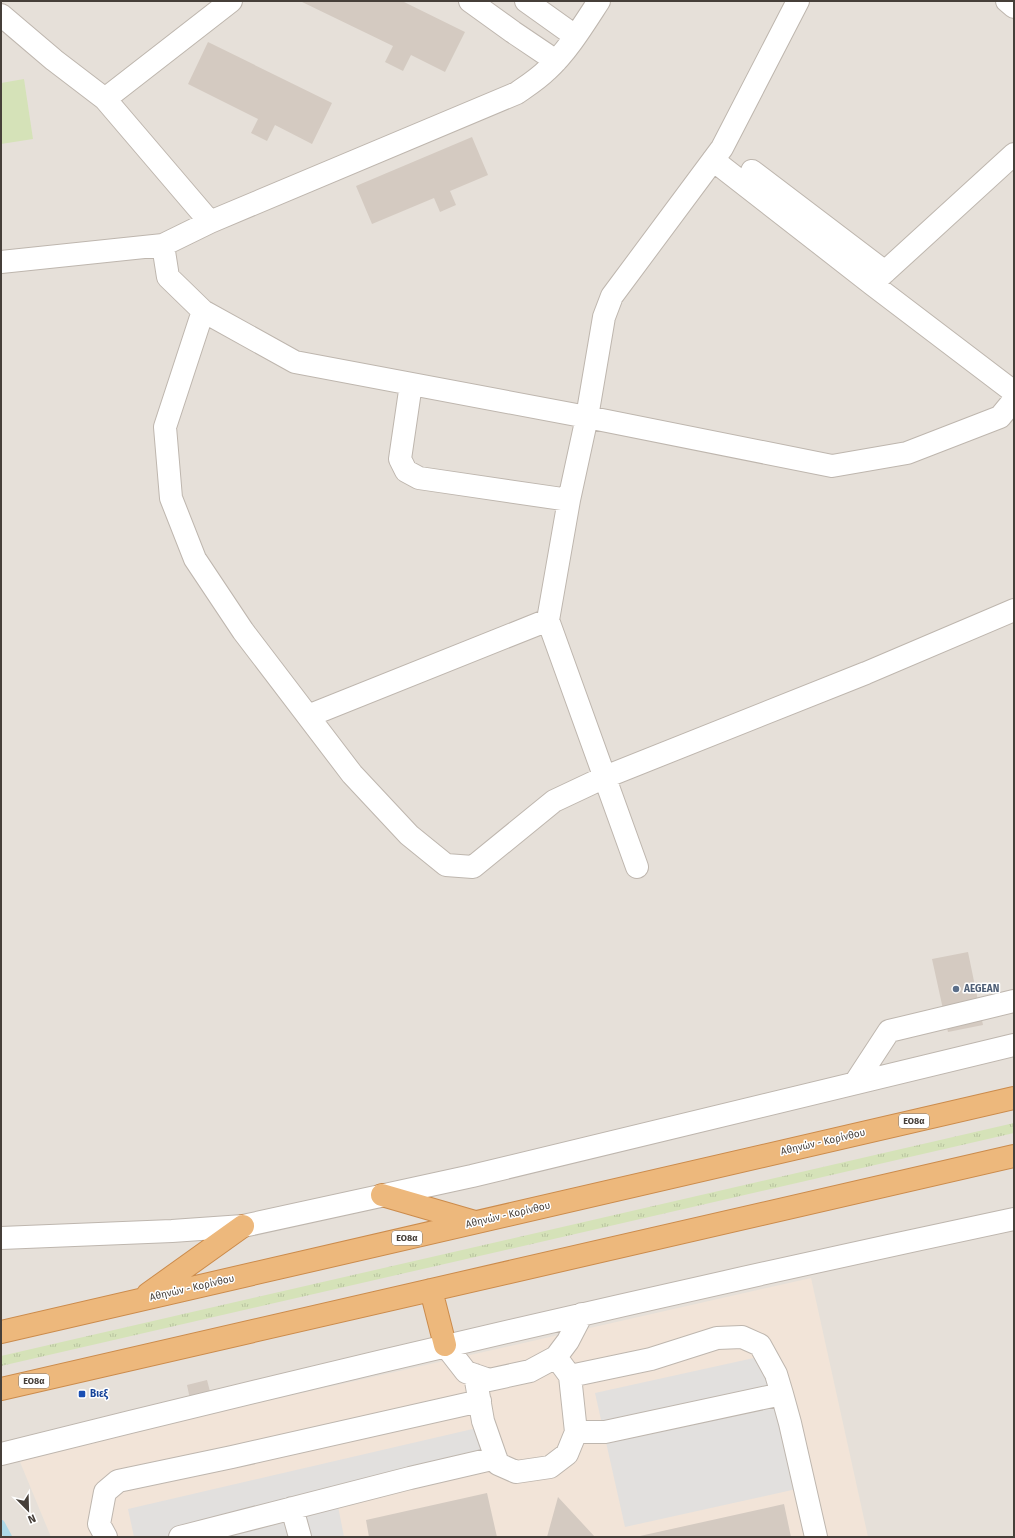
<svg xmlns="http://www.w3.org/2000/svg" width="1015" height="1538" font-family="'Fira Sans',sans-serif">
  <defs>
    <pattern id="grass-tufts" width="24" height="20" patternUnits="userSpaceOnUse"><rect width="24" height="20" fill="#d5e2b8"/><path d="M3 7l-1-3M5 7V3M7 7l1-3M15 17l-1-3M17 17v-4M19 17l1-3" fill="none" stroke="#b8c39f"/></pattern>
  </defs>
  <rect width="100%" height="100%" fill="#f3efea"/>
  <path fill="#e6e0d9" d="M1 1H1014V1537H1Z"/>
  <path fill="#f2e4d8" d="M811 1278 868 1537H51L18 1457Z"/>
  <path fill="url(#grass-tufts)" d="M1014 1123V1133L1 1366V1356Z"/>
  <path fill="#d5e2b8" d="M24 79 33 139 1 144V83Z"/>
  <path fill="#e2e0de" d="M772 1354 801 1488 625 1527 595 1393Z
    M477 1428 487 1471 338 1506 344 1537H134L128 1509Z"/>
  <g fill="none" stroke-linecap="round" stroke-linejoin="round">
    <path stroke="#aed9e8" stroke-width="8" d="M1 1524 8 1537"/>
  </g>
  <path fill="#d4cac1" d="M300 1H402L465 32 445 72 411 55 403 71 385 62 393 46Z
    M208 42 332 103 312 144 275 125 267 141 251 133 258 119 188 84Z
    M472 137 488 175 450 191 456 205 440 212 434 198 372 224 356 186Z
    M968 952 983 1025 948 1032 932 959Z
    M207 1380 212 1399 191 1404 187 1385Z
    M487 1493 497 1537H369L366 1520Z
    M558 1497 595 1537H547Z
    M784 1504 791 1537H641L640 1536Z"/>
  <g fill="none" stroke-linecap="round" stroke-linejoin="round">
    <g stroke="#beb6ae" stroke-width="24">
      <path id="minor" d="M231 1 105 99 210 222 517 93C527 86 538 79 547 70 567 52 584 24 599 1
        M470 1 513 32 556 61
        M526 1 575 36
        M1007 1 1014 7
        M1 15 54 60 105 99
        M713 160 872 284 1014 392
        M752 171 885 272
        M163 245 168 277 203 311 295 362 587 417 832 466 907 453 1000 417 1014 400
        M1 262 163 245 210 222
        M874 282 1014 154
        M203 311 165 427 171 498 195 559 243 631 352 774 409 835 446 865 473 867 554 801 605 777 866 673 1014 610
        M411 384 400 459 406 471 419 478 569 500
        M308 716 548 620
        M637 867 548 620 569 500 587 417 604 317 612 296 722 148 798 1
        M855 1083 889 1031 1014 1001
        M1 1238 172 1231 243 1226 472 1176 1014 1045
        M445 1345 466 1372 489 1380 530 1371 556 1357 568 1341 582 1314
        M556 1357 570 1376 651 1359 717 1338 742 1337 760 1345 776 1374 782 1394 790 1423 816 1537
        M475 1375 483 1421 498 1464 516 1472 550 1467 567 1454 576 1432 570 1376
        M576 1432H605L782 1394
        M1 1454C337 1370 675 1291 1014 1219
        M292 1508 300 1537
        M106 1537 99 1524 105 1492 118 1481 232 1457 480 1401
        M180 1537 410 1478 496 1458"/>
    </g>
    <g stroke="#cb8b4c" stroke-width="24">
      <path id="highway" d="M382 1195 475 1222
        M431 1290 445 1345
        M148 1294 243 1226
        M1 1332 1014 1098
        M1 1389 1014 1156"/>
    </g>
    <use href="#minor" stroke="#fff" stroke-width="22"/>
    <use href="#highway" stroke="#edb87c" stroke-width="22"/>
  </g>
  <circle fill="#5c6f8a" stroke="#fff" stroke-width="1.5" cx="956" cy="989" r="4"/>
  <rect fill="#1a4fb4" stroke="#fff" stroke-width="1.5" x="78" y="1390" width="8" height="8" rx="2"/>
  <g text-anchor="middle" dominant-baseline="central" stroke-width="3" stroke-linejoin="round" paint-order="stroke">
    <g fill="#fff" stroke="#7e7974" stroke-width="1">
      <rect x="899" y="1114" width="30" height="14" rx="3"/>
      <rect x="392" y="1231" width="30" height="14" rx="3"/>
      <rect x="19" y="1374" width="30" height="14" rx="3"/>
    </g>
    <g font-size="9" font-weight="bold" fill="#463f39">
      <text x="914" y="1121">ΕΟ8α</text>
      <text x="407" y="1238">ΕΟ8α</text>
      <text x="34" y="1381">ΕΟ8α</text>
    </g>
    <g font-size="10" font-weight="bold" fill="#4e5e75" stroke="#fff" text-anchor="start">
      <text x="964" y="989">AEGEAN</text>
    </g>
    <g font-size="10" fill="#463f39" stroke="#fff">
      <text transform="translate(823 1142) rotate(-13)">Αθηνών - Κορίνθου</text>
      <text transform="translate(508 1215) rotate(-13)">Αθηνών - Κορίνθου</text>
      <text transform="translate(192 1288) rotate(-13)">Αθηνών - Κορίνθου</text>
    </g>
    <g font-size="10" font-weight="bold" fill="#164399" stroke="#fff" text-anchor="start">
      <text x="90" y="1394">Βιεξ</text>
    </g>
  </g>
  <rect width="1015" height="1538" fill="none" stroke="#463f39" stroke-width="4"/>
  <g transform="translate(28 1510) rotate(157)" stroke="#ffffff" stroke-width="3" paint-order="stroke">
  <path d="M0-3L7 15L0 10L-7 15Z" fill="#463f39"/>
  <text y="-6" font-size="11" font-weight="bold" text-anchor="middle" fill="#463f39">N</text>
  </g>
</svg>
